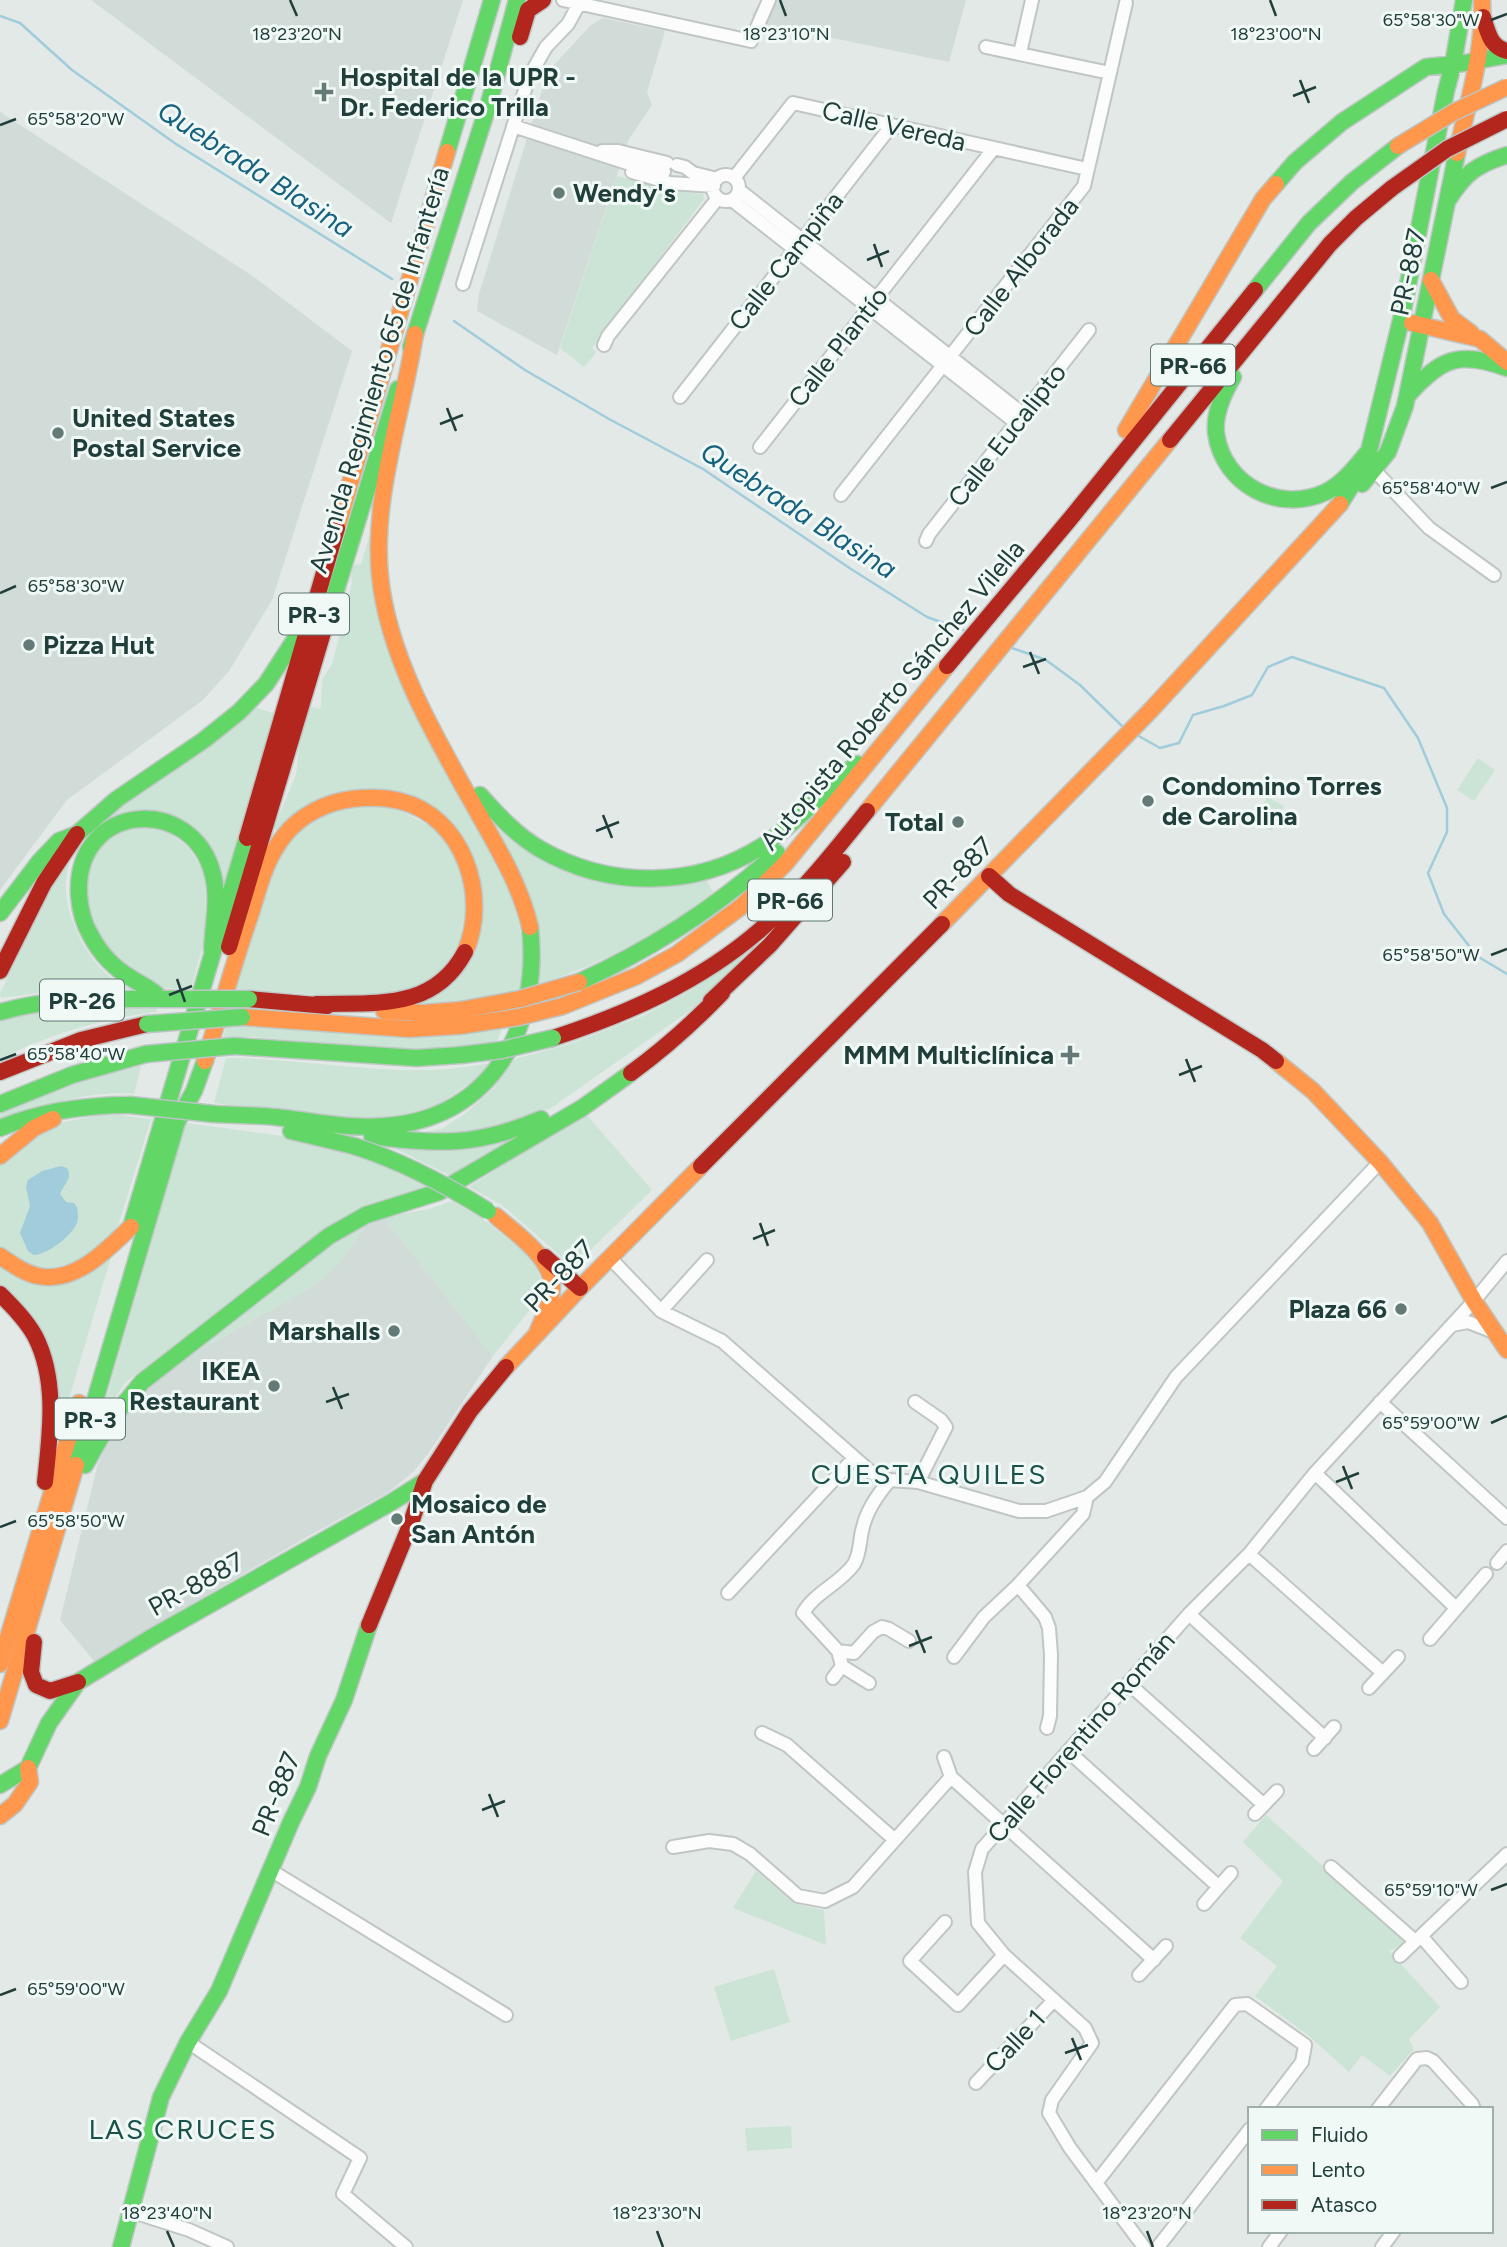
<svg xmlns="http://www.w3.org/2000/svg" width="1507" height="2247" font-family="Figtree,sans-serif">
  <rect width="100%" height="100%" fill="#e3e9e7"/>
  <path fill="#d1dbd8" d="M91 0H463L391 223Z
    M762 0H966L949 62 818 35 769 28 752 15Z
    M603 18 665 31 647 92 652 105 629 139 557 355 477 311 479 294 545 80 553 66 591 25Z
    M0 112 254 277 352 351 272 600 229 671 203 700 67 800 0 890Z
    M383 1217 493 1356 428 1454 414 1471 389 1492 305 1538 94 1661 60 1620 98 1463 119 1422 154 1382 198 1351 315 1285 339 1263 369 1221Z"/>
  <path fill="#cbe4d5" d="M617 176 667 190 703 194 704 199 592 348 596 353 584 367 560 348Z
    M370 534 373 576 517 909 524 958 523 989 473 999 420 1004 456 977 477 872 400 793 275 830 274 827 296 775 299 746 297 732 307 705 319 709 321 706 322 680 332 664 343 622 352 582 351 577 353 565 361 564Z
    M256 708 278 714 225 886 204 846 114 815C92 825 71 848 67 872 59 912 92 977 132 989L77 988 1 998 0 993 16 961 37 909 88 830Z
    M1478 758 1495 770 1474 801 1457 790Z
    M1267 797 1284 806 1272 831 1254 823Z
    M387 804 434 828 457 860 467 900 460 941 446 965 421 986 367 998 236 989 270 874 294 834 344 805Z
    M146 826 166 831 189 848 205 874 206 934 191 989 166 988 145 981 101 940 83 888 98 846 122 830Z
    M494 826C518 847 543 864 573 875L706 879 713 892C658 934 605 963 539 984Z
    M756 947 695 1007 551 1108 490 1132 421 1133 441 1129 465 1114 493 1089 515 1059 570 1044 643 1016 692 990Z
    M158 1006 156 1012C103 1018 47 1035 0 1059V1020L32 1011Z
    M227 1026 502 1029 497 1042 411 1051 255 1037H223Z
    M226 1058C300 1058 376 1075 450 1069 464 1067 479 1065 493 1063L482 1074 434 1108 365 1122 214 1103Z
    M141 1066 134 1094C88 1089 43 1107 0 1120V1114C45 1092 93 1078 141 1066Z
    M585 1113 652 1190 577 1263 570 1264 502 1205 469 1187Z
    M101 1115H119L151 1119 119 1223 114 1233 90 1258 38 1271 0 1249V1160L59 1123Z
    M186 1123 290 1137 374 1160 429 1188 299 1248 126 1382 100 1420Z
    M521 1134 451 1176 402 1152 384 1145Z
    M452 1201 483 1219 535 1261 544 1292 493 1356 383 1217 429 1209Z
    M369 1221 339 1263 315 1285 198 1351 126 1404 338 1238Z
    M111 1257 65 1412 62 1413 0 1286V1265L18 1276Z
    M1266 1815 1404 1939 1402 1945 1389 1951 1440 2007 1409 2039 1414 2049 1390 2076 1362 2055 1349 2072 1309 2036 1255 1996 1277 1966 1240 1938 1283 1881 1243 1842Z
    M756 1871 795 1904 824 1910 826 1945 733 1908Z
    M774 1969 790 2022 731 2041 714 1987Z
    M791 2126 792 2148 747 2151 745 2128Z"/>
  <path fill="#a0ccdb" d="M61 1166 67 1168C73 1178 64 1184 60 1194L66 1202 74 1203 77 1207C78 1213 79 1220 76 1225 69 1238 48 1254 34 1255L28 1251 20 1233 30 1206 26 1187 28 1180 42 1171Z"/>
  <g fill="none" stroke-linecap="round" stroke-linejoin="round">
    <path stroke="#a0ccdb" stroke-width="2.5" d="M0 16 20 23 72 70 176 144 392 279
      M454 321 525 370 609 419 703 469 851 569 927 617 963 630
      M1012 648 1046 660 1080 685 1122 726
      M1137 735 1160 748 1179 743 1193 715 1224 706 1252 695 1268 667 1292 657 1384 688 1418 738 1447 808V832L1428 873 1444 914 1477 956 1507 974"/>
    <g stroke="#c0c6c4" stroke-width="16">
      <path id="street" d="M563 0 751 41 769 0
        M986 47 1110 73
        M1020 53 1032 0
        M513 126 630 164 664 172
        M602 151H618L667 163
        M677 165 685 167 693 173 717 179
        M632 172 670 183 714 186
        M713 188a13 13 0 1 1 26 0a13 13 0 1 1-26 0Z
        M734 178 793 103 1087 169
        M739 190 1023 414
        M732 200 1015 422
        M463 284 529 77 546 47 568 24 579 4 578 0
        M604 345 608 336 718 198
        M680 397 892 125
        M760 447 994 148
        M1374 470 1429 528 1494 575
        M841 495 1084 186 1126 3
        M926 541 929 534 1089 330
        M610 1258 661 1311 722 1341 872 1473 890 1480 918 1482 1019 1511H1046L1087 1497 1105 1482 1176 1377 1380 1162
        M661 1311 707 1260
        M1452 1325 1468 1322 1494 1332
        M915 1402 941 1420 946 1427 918 1482
        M1380 1402 1507 1518
        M1315 1473 1456 1608
        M1249 1554 1383 1673
        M1497 1563 1507 1551
        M1018 1585 1045 1617 1049 1628 1051 1655 1050 1716 1047 1728
        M728 1593 854 1458
        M1189 1614 1325 1738
        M1430 1639 1486 1574
        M838 1651 854 1653 873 1632 882 1627 889 1629 909 1641
        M954 1657 984 1617 1018 1585 1083 1514 1087 1497
        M833 1678 842 1666
        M869 1683 842 1666 838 1651 803 1613C815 1592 840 1584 854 1564 861 1552 859 1540 863 1527 867 1509 878 1494 890 1480
        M1128 1683 1264 1805
        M1369 1688 1398 1657
        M762 1733 787 1745 895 1840
        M1314 1749 1334 1727
        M1068 1751 1219 1887
        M944 1757 951 1777 1154 1960
        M1255 1814 1277 1791
        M673 1847 709 1841 733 1844 750 1854 798 1896 825 1901 853 1887 951 1777
        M1331 1867 1415 1941
        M272 1871 506 2015
        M1204 1904 1231 1873
        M945 1922 910 1961 958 2005 1004 1955
        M1421 1936 1461 1982
        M1400 1956 1507 1854
        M1139 1975 1166 1946
        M188 2042 360 2158 343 2194 406 2247
        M976 2083 1054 2000
        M1378 2109 1417 2059 1427 2058 1433 2061 1472 2104 1474 2109
        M1096 2183 1235 2005 1247 2004 1305 2045 1302 2062 1266 2109
        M130 2211 189 2230 227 2247
        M1144 2247 1070 2148 1049 2113 1052 2100 1092 2043 1085 2028 1004 1955 978 1923 975 1872 982 1849 1189 1614 1249 1554 1315 1473 1474 1301 1507 1261
        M1158 2247 1250 2129
        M1269 2247 1281 2231
        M1382 2247 1394 2231"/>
    </g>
    <g stroke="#bfc7c5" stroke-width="19">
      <path id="fast" d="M447 152 492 0
        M1276 184 1295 162 1342 122 1426 67 1465 63 1507 55
        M1448 200C1465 173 1476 165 1507 155
        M1255 290 1309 223 1352 182 1398 146
        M411 347 489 103 517 0
        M1233 377C1223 394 1214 413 1216 433 1223 485 1279 514 1326 492 1344 483 1357 465 1369 451
        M1409 394C1442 357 1460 351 1507 368
        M1362 484 1388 452 1405 406 1457 153
        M1340 504 1363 467 1369 451 1401 320 1446 91 1453 65 1464 0
        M325 626 398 389
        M480 795C498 815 516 835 540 849 609 889 696 889 764 845 798 822 825 789 857 764
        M0 913 40 861 59 841 77 834 117 799 204 740 239 712 266 684 301 630
        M579 982C652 949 717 907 777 853
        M162 999C153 990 142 985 131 978 114 968 100 953 91 936 83 923 80 909 79 895 74 802 193 793 213 875 219 899 213 925 212 950
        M0 1012C53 997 107 999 162 999
        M234 1046 416 1058 461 1055
        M0 1104 72 1075 146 1054
        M214 1114C237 1115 261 1115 284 1118 317 1122 351 1129 385 1126 493 1119 541 1025 530 927
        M0 1128C42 1111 84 1105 130 1105
        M291 1131 354 1146
        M372 1136C438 1145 478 1146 541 1119
        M131 1227 247 838
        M76 1465 177 1122 194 1091 205 1061
        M85 1465 110 1421 142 1382 329 1236 366 1215 439 1192 582 1108 631 1073
        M0 1785 28 1768 49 1723 78 1682 154 1636 392 1502 425 1481
        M121 2247 161 2097 188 2042 219 1991 291 1822 308 1787 318 1756 344 1700 369 1625"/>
    </g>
    <g stroke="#bfc7c5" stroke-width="19">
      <path id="slow" d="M1457 153C1467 105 1485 49 1482 0
        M1431 280 1452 319 1471 333
        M1412 323 1480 339 1507 362
        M415 334C403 412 372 497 380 576 388 658 437 740 477 811 498 849 520 884 530 927
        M1126 430 1263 199 1276 184
        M337 528 447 152
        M867 811 1170 440
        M942 924 1150 711 1340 504
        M563 1006 637 976 677 954 742 906 785 864 947 666
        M384 1011 423 1013 460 1010
        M242 1017 409 1029 459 1026
        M205 1061C220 1012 234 962 251 913 259 887 266 858 284 836 300 815 327 802 352 799 369 797 383 797 400 801 463 816 490 896 465 952
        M1276 1061 1313 1091 1380 1162 1430 1223 1474 1301 1507 1350
        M0 1156 34 1128 53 1119
        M496 1216C516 1234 555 1259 552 1290 551 1305 542 1320 537 1333
        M0 1256C12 1264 24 1273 38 1276 76 1284 106 1250 131 1227
        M506 1367 580 1288 701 1166
        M0 1664 79 1403
        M0 1721 76 1465
        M0 1816 15 1804 30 1782 28 1768"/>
    </g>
    <g stroke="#bfc7c5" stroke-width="19">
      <path id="jam" d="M1483 17C1488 32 1490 47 1507 51
        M520 37 528 10 543 0
        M1170 440 1330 244 1356 218 1392 188
        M947 666 1070 519 1255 290
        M247 838 337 528
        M989 876 1009 894 1262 1050 1276 1061
        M229 947 325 626
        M0 971 44 883 77 834
        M249 999 327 1006
        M711 1001 770 945 843 862
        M316 1004C374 1002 433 1012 465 952
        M553 1038C627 1014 700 982 760 930 800 895 834 852 867 811
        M0 1072 81 1040 147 1024
        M631 1073C664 1049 693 1023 722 993
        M701 1166 942 924
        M545 1257 580 1288
        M0 1294C13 1307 26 1320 35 1336 58 1381 50 1434 45 1482
        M369 1625 411 1523 425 1481 470 1411 506 1367
        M34 1642 31 1672 36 1685 50 1691 78 1682"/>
    </g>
    <use href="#street" stroke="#fbfcfb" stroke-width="12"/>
    <use href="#fast" stroke="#63d668" stroke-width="16"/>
    <use href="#slow" stroke="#ff974d" stroke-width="16"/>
    <use href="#jam" stroke="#b3261e" stroke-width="16"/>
    <g stroke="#bbc5c4" stroke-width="19" stroke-linecap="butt">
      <path id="fast-bridge" d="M162 999H249
        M147 1024 242 1017
        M146 1054 234 1046
        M461 1055 502 1050 553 1038
        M130 1105 214 1114
        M354 1146C402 1161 445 1184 488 1211"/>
    </g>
    <g stroke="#bbc5c4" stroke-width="19" stroke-linecap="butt">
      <path id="slow-bridge" d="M1398 146 1454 112 1507 87
        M460 1010 520 999 579 982
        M459 1026 519 1017 563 1006"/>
    </g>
    <g stroke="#bbc5c4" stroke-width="19" stroke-linecap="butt">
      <path id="jam-bridge" d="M1392 188 1447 149 1507 119"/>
    </g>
    <use href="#fast-bridge" stroke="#63d668" stroke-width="16"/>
    <use href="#slow-bridge" stroke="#ff974d" stroke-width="16"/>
    <use href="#jam-bridge" stroke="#b3261e" stroke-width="16"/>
  </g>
  <path fill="none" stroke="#203e3a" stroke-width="2.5" d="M290 0 297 16M780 0 786 16M1270 0 1276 16M1491 20 1507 14M1300 80 1309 103M1293 96 1316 87M0 125 16 119M874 244 882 267M867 260 889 251M447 408 456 431M440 424 463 415M1491 488 1507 482M0 593 16 586M1030 652 1039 674M1023 667 1046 659M603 815 612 838M596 831 619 822M1491 955 1507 949M177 979 185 1002M169 995 192 986M1186 1059 1195 1082M0 1060 16 1054M1179 1075 1202 1066M760 1223 768 1246M753 1239 775 1230M333 1387 342 1409M326 1402 349 1394M1491 1423 1507 1416M1343 1466 1352 1489M1336 1482 1359 1473M0 1527 16 1521M916 1630 925 1653M909 1646 932 1637M489 1794 498 1817M482 1810 505 1801M1491 1890 1507 1884M0 1995 16 1989M1072 2038 1081 2060M1065 2053 1088 2045M167 2231 174 2247M657 2231 663 2247M1147 2231 1153 2247"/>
  <g fill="#647a77" stroke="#f1f9f6" stroke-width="2.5">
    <path d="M320.5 81.5h7v7h7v7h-7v7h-7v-7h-7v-7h7z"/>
    <circle cx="559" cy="193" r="7"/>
    <circle cx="58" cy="433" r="7"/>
    <circle cx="29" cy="645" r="7"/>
    <circle cx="1148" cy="801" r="7"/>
    <circle cx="958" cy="822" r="7"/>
    <path d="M1066.5 1044.5h7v7h7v7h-7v7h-7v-7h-7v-7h7z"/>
    <circle cx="1401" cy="1309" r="7"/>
    <circle cx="394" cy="1331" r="7"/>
    <circle cx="274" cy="1386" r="7"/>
    <circle cx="397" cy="1519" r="7"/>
  </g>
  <g text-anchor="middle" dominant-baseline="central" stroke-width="6" stroke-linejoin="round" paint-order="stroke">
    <g fill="#f1f9f6" stroke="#5f7672" stroke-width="2">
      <rect x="1151" y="344.5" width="84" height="41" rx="5"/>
      <rect x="279" y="593.5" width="70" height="41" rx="5"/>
      <rect x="748" y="879.5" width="84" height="41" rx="5"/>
      <rect x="40" y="979.5" width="84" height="41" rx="5"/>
      <rect x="55" y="1398.5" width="70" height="41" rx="5"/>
    </g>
    <g font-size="24" font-weight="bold" fill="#203e3a">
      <text x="1193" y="365">PR-66</text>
      <text x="314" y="614">PR-3</text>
      <text x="790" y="900">PR-66</text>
      <text x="82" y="1000">PR-26</text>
      <text x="90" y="1419">PR-3</text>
    </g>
    <g font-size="26" font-weight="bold" fill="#203e3a" stroke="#f1f9f6" text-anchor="start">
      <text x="340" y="77">Hospital de la UPR -<tspan x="340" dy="30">Dr. Federico Trilla</tspan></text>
      <text x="573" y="193">Wendy's</text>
      <text x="72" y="418">United States<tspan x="72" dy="30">Postal Service</tspan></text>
      <text x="43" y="645">Pizza Hut</text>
      <text x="1162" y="786">Condomino Torres<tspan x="1162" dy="30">de Carolina</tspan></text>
      <text x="944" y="822" text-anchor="end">Total</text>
      <text x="1054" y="1055" text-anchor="end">MMM Multiclínica</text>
      <text x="1387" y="1309" text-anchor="end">Plaza 66</text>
      <text x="380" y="1331" text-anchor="end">Marshalls</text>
      <text x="260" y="1371" text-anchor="end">IKEA<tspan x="260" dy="30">Restaurant</tspan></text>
      <text x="411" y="1504">Mosaico de<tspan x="411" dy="30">San Antón</tspan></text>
    </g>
    <g font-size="26" fill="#203e3a" stroke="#f1f9f6">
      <text transform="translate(894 126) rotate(13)">Calle Vereda</text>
      <text transform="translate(786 261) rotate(-52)">Calle Campiña</text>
      <text transform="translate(1021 267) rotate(-52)">Calle Alborada</text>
      <text transform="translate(1408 272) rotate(-78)">PR-887</text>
      <text transform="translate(838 347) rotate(-52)">Calle Plantío</text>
      <text transform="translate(379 370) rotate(-73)">Avenida Regimiento 65 de Infantería</text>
      <text transform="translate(1007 435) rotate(-52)">Calle Eucalipto</text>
      <text transform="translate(892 695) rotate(-50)">Autopista Roberto Sánchez Vilella</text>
      <text transform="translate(958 873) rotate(-46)">PR-887</text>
      <text transform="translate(559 1276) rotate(-46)">PR-887</text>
      <text transform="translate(196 1584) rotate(-29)">PR-8887</text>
      <text transform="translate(1081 1737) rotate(-49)">Calle Florentino Román</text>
      <text transform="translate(276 1794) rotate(-68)">PR-887</text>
      <text transform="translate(1015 2041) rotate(-47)">Calle 1</text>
    </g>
    <g font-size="28" font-style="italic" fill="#16617e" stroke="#f1f9f6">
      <text transform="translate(256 169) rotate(33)">Quebrada Blasina</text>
      <text transform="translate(799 510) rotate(33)">Quebrada Blasina</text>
    </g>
    <g font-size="28" letter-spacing="2" fill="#1a524b" stroke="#f1f9f6">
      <text x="929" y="1474">CUESTA QUILES</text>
      <text x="183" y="2129">LAS CRUCES</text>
    </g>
  </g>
  <g font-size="18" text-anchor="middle" fill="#203e3a" stroke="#f1f9f6" stroke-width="6" stroke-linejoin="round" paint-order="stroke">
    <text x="1431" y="26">65°58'30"W</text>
    <text x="297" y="40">18°23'20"N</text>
    <text x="786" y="40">18°23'10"N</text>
    <text x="1276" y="40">18°23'00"N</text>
    <text x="76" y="125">65°58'20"W</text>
    <text x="1431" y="494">65°58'40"W</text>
    <text x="76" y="592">65°58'30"W</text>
    <text x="1431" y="961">65°58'50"W</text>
    <text x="76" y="1060">65°58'40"W</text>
    <text x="1431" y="1429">65°59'00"W</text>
    <text x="76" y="1527">65°58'50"W</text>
    <text x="1431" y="1896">65°59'10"W</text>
    <text x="76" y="1995">65°59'00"W</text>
    <text x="167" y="2219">18°23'40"N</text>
    <text x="657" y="2219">18°23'30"N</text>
    <text x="1147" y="2219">18°23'20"N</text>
  </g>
  <rect x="1248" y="2107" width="245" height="126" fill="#f1f9f6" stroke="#9daeab" stroke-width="2"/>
  <rect x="1262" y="2130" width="35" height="10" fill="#63d668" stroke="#9daeab" stroke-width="2"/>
  <text x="1311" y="2142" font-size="21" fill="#203e3a">Fluido</text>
  <rect x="1262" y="2165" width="35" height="10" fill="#ff974d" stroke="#9daeab" stroke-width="2"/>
  <text x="1311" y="2177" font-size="21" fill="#203e3a">Lento</text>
  <rect x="1262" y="2200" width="35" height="10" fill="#b3261e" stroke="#9daeab" stroke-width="2"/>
  <text x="1311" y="2212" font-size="21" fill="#203e3a">Atasco</text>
</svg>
